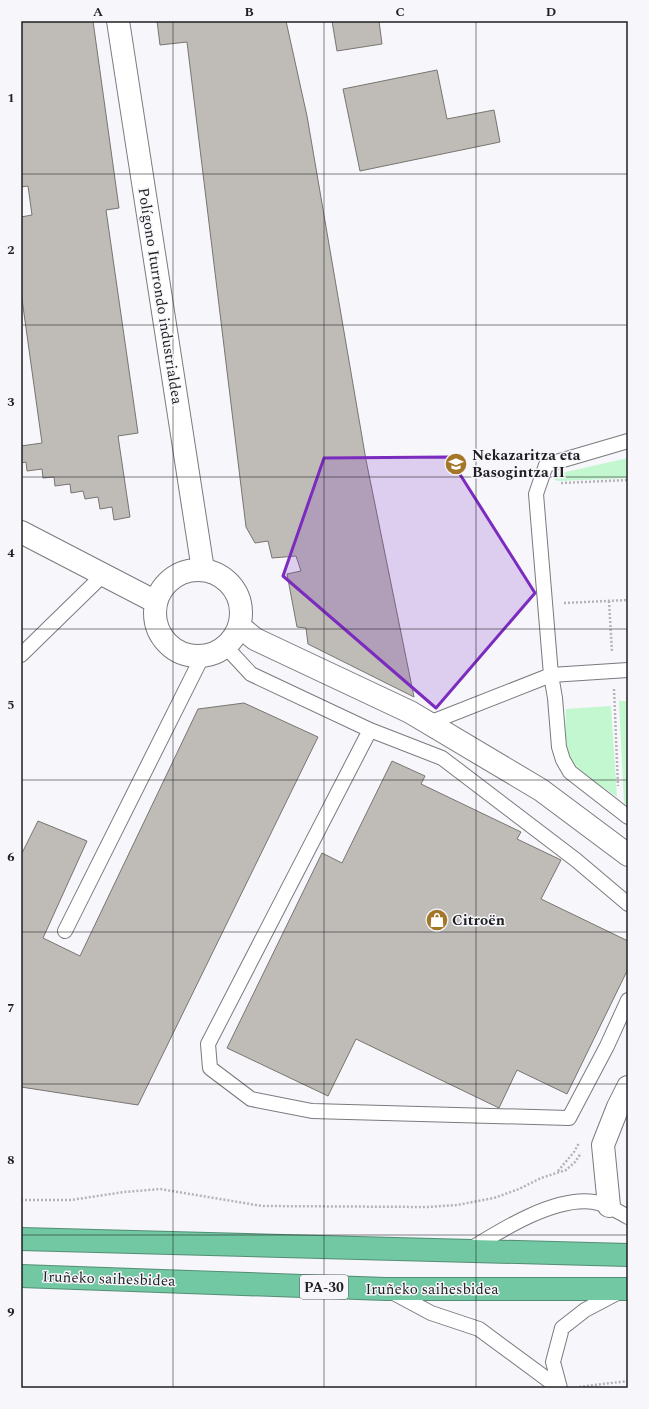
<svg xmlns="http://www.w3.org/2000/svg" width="649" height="1409" font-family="Spectral,serif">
  <rect width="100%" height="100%" fill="#f6f6fb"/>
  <path fill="#c2f7cf" d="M628 458V478L559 481 555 480 554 477 557 474Z
    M619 701H628V806L624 803Z
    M611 706 617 797C603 787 575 771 569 755 564 743 566 721 566 709Z"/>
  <path fill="#bfbcb8" stroke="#787571" d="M21 21H93L119 208 106 210 138 433 118 436 130 517 114 520 112 507 100 509 98 497 85 499 83 491 71 493 70 484 55 486 54 477 43 478 42 469 27 471 26 462 21 463V446L42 443 21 292V217L32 215 28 186 21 187Z
    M157 21H286L307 116 366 460 414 697 308 644 306 628 297 627 287 574 301 571 296 556 272 558 268 541 255 543 246 527 187 42 160 45Z
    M332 21H379L382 44 337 51Z
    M437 70 447 119 494 110 500 142 360 171 343 89Z
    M244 703 318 737 138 1105 21 1087V855L38 821 87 841 43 938 80 956 198 709Z
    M392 761 425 776 421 784 521 832 517 839 561 860 541 899 628 941V969L567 1094 517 1070 499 1108 356 1039 328 1096 227 1048 322 853 342 863Z"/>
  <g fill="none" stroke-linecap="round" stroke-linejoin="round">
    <g stroke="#7a7a7f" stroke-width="16">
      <path id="lane" d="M628 441 546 465 536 494 551 675 555 698 559 747 563 760 570 772 628 817
        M225 646 251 674 370 730 442 758 576 860 628 904
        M21 655 103 575
        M429 723 551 675 628 670
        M370 730 208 1044 210 1068 251 1099 312 1111 569 1118 607 1046 628 1000
        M65 931 203 655
        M469 1250C501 1230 555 1196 594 1202 607 1204 617 1211 628 1217
        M390 1291 431 1313 479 1329 559 1388
        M560 1388 553 1362 562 1328 585 1310 621 1291"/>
    </g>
    <g stroke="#7a7a7f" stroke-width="24">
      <path id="street" d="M118 21 203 570
        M21 532 156 602
        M155 613a43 43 0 1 1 86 0a43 43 0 1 1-86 0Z
        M239 626 255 639 410 712 541 790 628 855
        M609 1206 603 1145 618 1107 628 1087"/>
    </g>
    <g stroke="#548d75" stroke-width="24">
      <path id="highway" d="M21 1239 628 1255
        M21 1276 386 1289H628"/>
    </g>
    <path stroke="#b4b4b8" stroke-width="2.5" stroke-dasharray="2 2" stroke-linecap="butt" d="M561 483 628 480
      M609 601 612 652
      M564 603 628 600
      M614 689 618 786
      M558 1171 574 1152 579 1143
      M21 1200H71L124 1192 160 1189 262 1206 428 1207 457 1205 494 1198 519 1189 541 1178 566 1170 575 1162 581 1153
      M579 1387 628 1381"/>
    <use href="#lane" stroke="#fff" stroke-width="14"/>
    <use href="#street" stroke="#fff" stroke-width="22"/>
    <use href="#highway" stroke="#71c8a2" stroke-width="22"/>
  </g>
  <path fill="#7b2cbf" fill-opacity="0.2" stroke="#7b2cbf" stroke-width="3" stroke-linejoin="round" d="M449 457 535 593 436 708 283 576 324 458Z"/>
  <path fill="none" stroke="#1f1f21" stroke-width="1" stroke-opacity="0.55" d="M173 21V1388M324 21V1388M476 21V1388M21 174H628M21 325H628M21 477H628M21 629H628M21 780H628M21 932H628M21 1084H628M21 1235H628"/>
  <defs>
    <g id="university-disc" transform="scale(1.15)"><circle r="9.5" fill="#a47628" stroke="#f6f6fb"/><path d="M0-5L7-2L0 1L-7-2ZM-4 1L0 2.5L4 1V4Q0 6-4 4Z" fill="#fff"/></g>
    <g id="shop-disc" transform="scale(1.15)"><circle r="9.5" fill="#a47628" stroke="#f6f6fb"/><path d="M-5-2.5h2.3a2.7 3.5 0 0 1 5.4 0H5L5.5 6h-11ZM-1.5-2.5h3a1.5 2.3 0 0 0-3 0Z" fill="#fff"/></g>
  </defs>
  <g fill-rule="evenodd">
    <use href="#university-disc" x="456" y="464"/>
    <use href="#shop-disc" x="437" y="920"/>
  </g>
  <g text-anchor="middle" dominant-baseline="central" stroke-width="3" stroke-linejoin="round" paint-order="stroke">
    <rect fill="#f6f6fb" stroke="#606062" stroke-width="1" x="300" y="1275" width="48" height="24" rx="3"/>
    <g font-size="14" font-weight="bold" fill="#1f1f21">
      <text x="324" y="1287">PA-30</text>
    </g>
    <g font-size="15" fill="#1f1f21" stroke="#f6f6fb">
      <text transform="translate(160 296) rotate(81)">Polígono Iturrondo industrialdea</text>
      <text transform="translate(109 1279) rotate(2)">Iruñeko saihesbidea</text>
      <text x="432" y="1289">Iruñeko saihesbidea</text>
    </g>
    <g font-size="15" font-weight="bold" fill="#1f1f21" stroke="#f6f6fb" text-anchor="start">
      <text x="472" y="455">Nekazaritza eta<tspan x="472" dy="17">Basogintza II</tspan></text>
      <text x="452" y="920">Citroën</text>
    </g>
  </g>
  <rect width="649" height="1409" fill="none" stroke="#f6f6fb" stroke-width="44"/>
  <rect x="22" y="22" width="605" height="1365" fill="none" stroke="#1f1f21" stroke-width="1.5"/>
  <g font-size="13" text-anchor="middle" font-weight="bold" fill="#1f1f21">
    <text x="98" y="16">A</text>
    <text x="249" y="16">B</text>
    <text x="400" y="16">C</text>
    <text x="551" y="16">D</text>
    <text x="11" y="102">1</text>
    <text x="11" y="254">2</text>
    <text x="11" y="406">3</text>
    <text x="11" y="557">4</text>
    <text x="11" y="709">5</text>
    <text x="11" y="861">6</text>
    <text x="11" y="1012">7</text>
    <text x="11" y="1164">8</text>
    <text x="11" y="1316">9</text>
  </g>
</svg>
